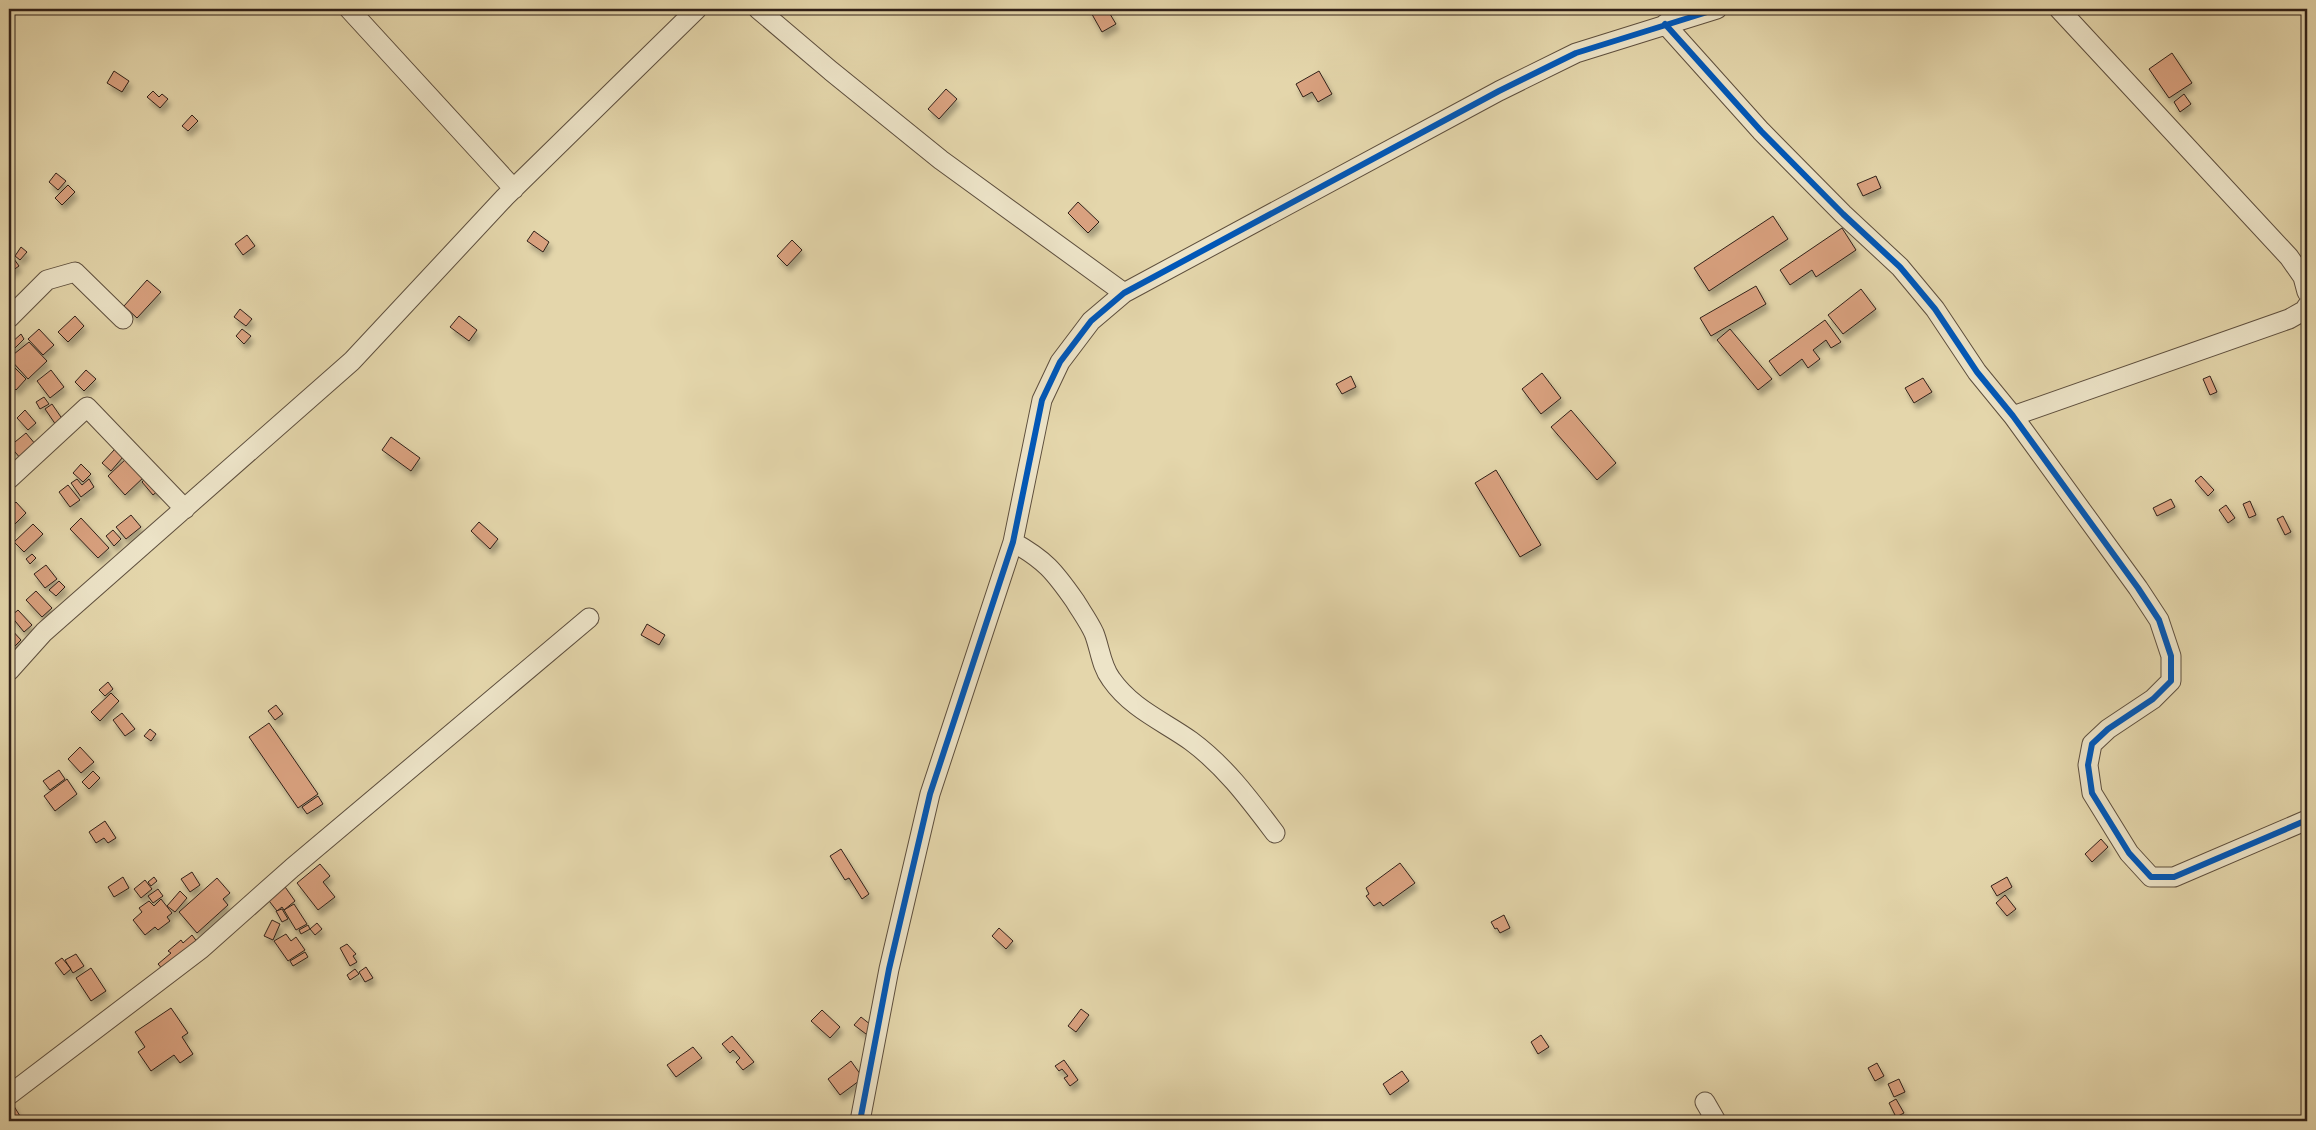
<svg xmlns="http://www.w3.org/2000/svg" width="2316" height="1130" font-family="Alegreya,serif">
  <defs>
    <filter id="shadow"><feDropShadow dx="3" dy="5.5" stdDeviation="2.5" flood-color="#0004"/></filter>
  </defs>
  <rect width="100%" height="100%" fill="#e4d6ab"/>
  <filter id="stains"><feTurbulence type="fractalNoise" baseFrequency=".004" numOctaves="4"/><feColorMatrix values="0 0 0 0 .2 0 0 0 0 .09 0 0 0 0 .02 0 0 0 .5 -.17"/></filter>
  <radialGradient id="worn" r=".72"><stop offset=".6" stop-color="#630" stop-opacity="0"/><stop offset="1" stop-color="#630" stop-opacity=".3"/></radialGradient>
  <path fill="#d9a17f" stroke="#302018" filter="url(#shadow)" d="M1089 9H1107L1116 24 1102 32Z
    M2172 53 2192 83 2169 98 2149 69Z
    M114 71 129 81 122 92 107 83Z
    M1319 71 1332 94 1318 102 1312 92 1303 97 1296 84Z
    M946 89 957 99 939 119 928 109Z
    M153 91 159 97 162 94 168 99 160 108 147 97Z
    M2184 94 2191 104 2180 112 2174 102Z
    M192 115 198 121 188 131 182 126Z
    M56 173 66 181 58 190 49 182Z
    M1876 176 1881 188 1863 196 1857 184Z
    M68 185 75 192 62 205 55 198Z
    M1078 202 1099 222 1088 233 1068 213Z
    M1773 216 1788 239 1709 291 1694 268Z
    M1842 228 1856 250 1816 277 1812 270 1790 285 1780 270Z
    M534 231 549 242 543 252 527 241Z
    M247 235 255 246 243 255 235 244Z
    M792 240 802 250 787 266 777 256Z
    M21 247 27 252 20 260 15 256Z
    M9 252 19 266 9 273Z
    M147 280 161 292 137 318 124 306Z
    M1756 286 1766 304 1711 336 1700 318Z
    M1861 289 1876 309 1843 334 1828 315Z
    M240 309 252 319 246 326 234 317Z
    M75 316 84 326 68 342 58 332Z
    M459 316 477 330 469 341 450 327Z
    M1825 320 1841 342 1831 348 1826 340 1813 350 1820 359 1808 368 1802 359 1780 376 1769 361Z
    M39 329 54 345 43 355 28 339Z
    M242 329 251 336 244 344 236 336Z
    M1730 329 1772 379 1758 390 1717 340Z
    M21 334 24 339 15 348 11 343Z
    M29 342 47 361 28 379 9 358Z
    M9 343 15 349 9 356Z
    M9 362 26 379 16 390 9 383Z
    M51 370 64 387 50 398 37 381Z
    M86 370 96 379 84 391 75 382Z
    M1542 373 1561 398 1541 414 1522 389Z
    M1351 376 1356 387 1342 394 1336 384Z
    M2210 376 2217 392 2210 395 2203 379Z
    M1923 378 1932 392 1914 403 1905 388Z
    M44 397 49 404 40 409 36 402Z
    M52 404 63 420 56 425 45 409Z
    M25 410 36 423 28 430 17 418Z
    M1571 410 1616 463 1597 480 1551 427Z
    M26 433 36 445 21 459 10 446Z
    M391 437 420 458 411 471 382 450Z
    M115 449 123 457 111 471 102 463Z
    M127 458 145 476 125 495 108 476Z
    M81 464 91 474 83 482 73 473Z
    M1496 470 1541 545 1520 557 1475 483Z
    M149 475 161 488 153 495 142 482Z
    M2201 476 2214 490 2208 496 2195 481Z
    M77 479 82 485 89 479 94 487 81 497 71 483Z
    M68 485 80 500 70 507 59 492Z
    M2171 499 2175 507 2157 516 2153 508Z
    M2250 501 2256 515 2249 518 2243 504Z
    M10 502 13 505 16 502 26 513 9 530Z
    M2226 505 2235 518 2228 523 2219 510Z
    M131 515 141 527 126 539 116 527Z
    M2283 516 2291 532 2285 535 2277 519Z
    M81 518 109 548 98 558 70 529Z
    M479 522 498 539 490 549 471 531Z
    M33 524 43 534 24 552 14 542Z
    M113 530 121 539 114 546 106 536Z
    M32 554 36 558 30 564 26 559Z
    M46 565 57 579 45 588 34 574Z
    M59 581 65 587 56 596 49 590Z
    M36 591 52 608 42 617 26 600Z
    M18 610 32 625 24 632 11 616Z
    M647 624 665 635 659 645 641 635Z
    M10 628 21 640 12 649 9 645Z
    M108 682 113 689 105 696 99 690Z
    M111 693 119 701 100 721 91 712Z
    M276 705 283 714 275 720 268 711Z
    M122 713 135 729 125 736 113 720Z
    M269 723 318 794 298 808 249 737Z
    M150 729 156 734 151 741 144 736Z
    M80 747 94 762 81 773 68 759Z
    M59 770 65 779 50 790 43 781Z
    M93 771 100 778 89 789 82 782Z
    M67 779 77 794 55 811 44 796Z
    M318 796 323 804 307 814 302 807Z
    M105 821 116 838 108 843 104 838 96 843 89 832Z
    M2101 839 2108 847 2092 862 2085 854Z
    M841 849 869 894 862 899 849 878 845 880 830 856Z
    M1400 863 1415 883 1383 906 1380 902 1374 906 1366 896 1369 894 1366 888Z
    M320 864 330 876 323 882 335 897 318 910 297 883Z
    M192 872 200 885 190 892 181 879Z
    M123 877 129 888 114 897 108 887Z
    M154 877 157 881 151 886 148 882Z
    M2007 877 2012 887 1997 896 1991 886Z
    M217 878 230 893 223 899 228 905 197 933 179 912Z
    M145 880 152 889 141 898 134 889Z
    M283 884 295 901 284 910 282 907 277 911 266 897Z
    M158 889 163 896 153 903 148 896Z
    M180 891 187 898 175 912 167 906Z
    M2005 895 2016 909 2007 916 1996 903Z
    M161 899 172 913 167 917 170 921 158 930 155 927 145 935 133 920 142 912 139 908 149 901 154 906Z
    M294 904 307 924 296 930 284 910Z
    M282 909 288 919 282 922 276 911Z
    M1504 915 1510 928 1500 933 1497 928 1495 929 1491 922Z
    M272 920 280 924 273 940 264 936Z
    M317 923 322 929 315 935 310 929Z
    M308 925 310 929 301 934 299 930Z
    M999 928 1013 941 1006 949 992 936Z
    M286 934 291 941 296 937 305 950 288 961 274 941Z
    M192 935 198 943 165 972 158 964 171 953 168 951 181 940 183 943Z
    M347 944 356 954 353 956 357 962 350 966 340 948Z
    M305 952 308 957 293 966 290 961Z
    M76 954 84 966 73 973 65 960Z
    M62 958 71 969 64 975 55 963Z
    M366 967 373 978 365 982 359 972Z
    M91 968 106 991 91 1001 76 978Z
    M355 969 359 974 350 980 347 975Z
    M171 1008 188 1033 182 1037 193 1054 180 1063 174 1055 151 1071 138 1052 145 1047 135 1032Z
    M1081 1009 1089 1015 1076 1032 1068 1026Z
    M822 1010 840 1027 830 1038 811 1021Z
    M861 1017 876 1029 870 1037 854 1025Z
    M1541 1035 1549 1047 1538 1054 1531 1042Z
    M732 1036 754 1062 743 1070 736 1062 740 1058 733 1050 730 1053 722 1044Z
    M693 1047 702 1058 676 1077 667 1065Z
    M1064 1060 1078 1080 1070 1086 1064 1078 1068 1076 1062 1069 1059 1071 1055 1066Z
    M851 1061 863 1078 840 1095 828 1079Z
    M1877 1063 1884 1076 1875 1081 1868 1068Z
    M1402 1071 1409 1081 1390 1095 1383 1084Z
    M1899 1079 1905 1092 1894 1097 1888 1084Z
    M1896 1099 1904 1113 1896 1117 1889 1103Z
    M12 1103 20 1116 15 1120 9 1110V1105Z"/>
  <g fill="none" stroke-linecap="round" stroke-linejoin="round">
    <g stroke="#5d4e3d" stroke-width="21">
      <path id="minor" d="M349 9 514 189
        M758 9 831 71 941 160 1124 293
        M2059 9 2289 257 2303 277 2307 292
        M1665 24 1761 131 1843 214 1900 267 1935 309 1977 372 2013 416 2138 588 2159 620 2171 656V681L2153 699 2108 729 2092 744 2088 765 2092 793 2129 853 2151 877H2174L2307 820
        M9 318 47 280 75 272 123 319
        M2013 416 2289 319 2305 310 2307 306
        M9 479 87 407 185 509
        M1013 542C1045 560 1054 571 1075 601 1081 611 1089 622 1094 633 1100 648 1101 666 1111 679 1132 709 1163 721 1191 741 1225 766 1250 800 1275 833
        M9 671 44 632 352 361 505 197 697 9
        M9 1095 201 949 292 868 589 618
        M1705 1102 1716 1121
        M860 1121 889 969 930 794 1013 542 1042 400 1060 362 1091 321 1124 293 1499 91 1576 53 1717 9"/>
    </g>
    <use href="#minor" stroke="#ede4c8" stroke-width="19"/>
    <g stroke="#ede4c8" stroke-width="9">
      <path id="cycleway" d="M1665 24 1761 131 1843 214 1900 267 1935 309 1977 372 2013 416 2138 588 2159 620 2171 656V681L2153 699 2108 729 2092 744 2088 765 2092 793 2129 853 2151 877H2174L2307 820
        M860 1121 889 969 930 794 1013 542 1042 400 1060 362 1091 321 1124 293 1499 91 1576 53 1717 9"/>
    </g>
    <use href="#cycleway" stroke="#0057b8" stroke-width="6"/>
  </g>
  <rect width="2316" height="1130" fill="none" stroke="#e4d6ab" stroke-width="30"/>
  <rect x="10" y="10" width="2296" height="1110" fill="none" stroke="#302018" stroke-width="2.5"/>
  <rect x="15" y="15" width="2286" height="1100" fill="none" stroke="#302018"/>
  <rect width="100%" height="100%" filter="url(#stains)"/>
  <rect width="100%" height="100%" fill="url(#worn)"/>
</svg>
